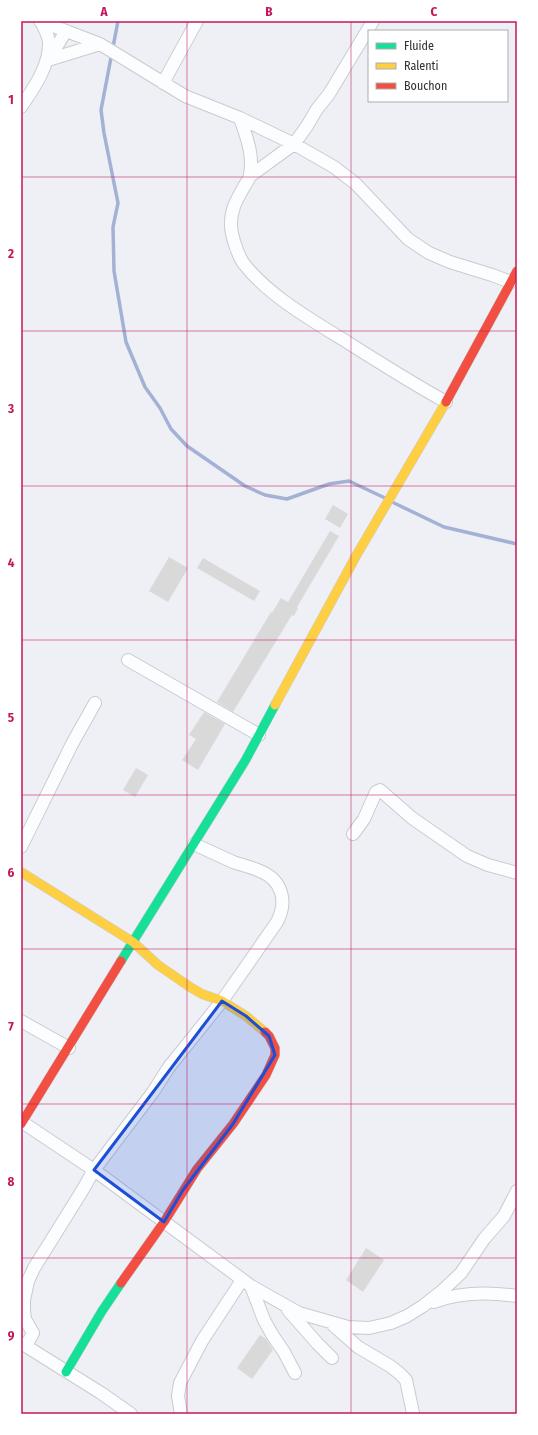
<svg xmlns="http://www.w3.org/2000/svg" width="538" height="1435" font-family="'Fira Sans Condensed',sans-serif">
  <rect width="100%" height="100%" fill="#eef0f6"/>
  <g fill="none" stroke-linecap="round" stroke-linejoin="round">
    <path stroke="#a3b1d4" stroke-width="3.5" d="M118 21 101 110 104 133 118 203 113 227 114 271 126 342 145 387 160 408 171 429 187 446 245 486 265 495 287 499 329 484 349 481 385 498
      M392 502 444 527 517 544"/>
  </g>
  <path fill="#d9d9da" d="M333 505 348 514 340 528 325 519Z
    M330 531 339 536 297 607 298 608 294 616 292 615 233 712 217 702 271 612 272 613 281 598 288 602Z
    M169 557 188 568 168 602 149 591Z
    M203 558 260 591 254 601 197 568Z
    M204 712 225 724 198 770 182 760 196 739 189 735Z
    M136 768 148 775 135 797 123 790Z
    M366 1248 384 1260 363 1292 346 1280Z
    M260 1335 266 1339 273 1350 252 1379 237 1368Z"/>
  <g fill="none" stroke-linecap="round" stroke-linejoin="round">
    <g stroke="#c9cbd0" stroke-width="14">
      <path id="street" d="M40 21 100 44 185 96 240 118 294 144 334 167 356 184 408 239 429 253 450 262 492 275 511 282
        M49 59 66 31
        M48 60 100 44
        M163 83 197 21
        M21 107C34 88 50 65 49 42 48 34 44 28 41 21
        M240 118C246 136 254 155 250 174 250 178 247 182 245 185 237 199 230 210 231 227 232 237 238 256 244 264 269 296 313 321 347 342 380 363 412 383 446 402
        M250 176 294 144 307 126 317 109 329 94 373 21
        M128 660 259 735
        M353 834 364 819 376 792 380 790 412 818 467 856 488 865 517 873
        M21 847 72 744 95 703
        M21 1021 69 1048
        M22 1122 94 1170 251 1286 299 1313 348 1327 369 1328 391 1323 407 1316 423 1306 442 1291 461 1273 484 1239 504 1216 517 1191
        M251 1286 264 1320 273 1336 284 1352 295 1373
        M434 1302C460 1292 489 1292 517 1296
        M288 1310 317 1343 332 1358
        M332 1324 358 1347 390 1366 399 1373 406 1380 413 1413
        M21 1343 101 1393 131 1414
        M26 1346 33 1333 25 1319 24 1310V1300L28 1281 34 1268 82 1191 94 1170 153 1092 169 1067 222 1001 277 922C288 901 282 880 260 871 251 867 242 865 233 862 220 856 207 850 194 844
        M181 1414 178 1396 180 1383 202 1341 242 1280"/>
    </g>
    <g stroke="#c9cbd0" stroke-width="10">
      <path id="fast" d="M121 961 245 761 275 705
        M66 1372 102 1311 121 1283"/>
    </g>
    <g stroke="#c9cbd0" stroke-width="10">
      <path id="slow" d="M275 705 356 556 446 402
        M21 872 133 942 158 965 190 987 202 994 222 1001 246 1016 265 1032"/>
    </g>
    <g stroke="#c9cbd0" stroke-width="10">
      <path id="jam" d="M446 402 517 271
        M21 1124 121 961
        M121 1283 164 1222 197 1169 233 1124 266 1075 275 1055V1048L269 1036 265 1032"/>
    </g>
    <use href="#street" stroke="#fcfdfe" stroke-width="12"/>
    <use href="#fast" stroke="#16e098" stroke-width="9"/>
    <use href="#slow" stroke="#ffcf43" stroke-width="9"/>
    <use href="#jam" stroke="#f24e42" stroke-width="9"/>
  </g>
  <path fill="#1d4ed8" fill-opacity="0.2" stroke="#1d4ed8" stroke-width="3" stroke-linejoin="round" d="M222 1001 246 1016 269 1036 275 1055 233 1124 183 1190 164 1222 94 1170Z"/>
  <path fill="none" stroke="#c2185b" stroke-width="1" stroke-opacity="0.55" d="M187 21V1414M351 21V1414M21 177H517M21 331H517M21 486H517M21 640H517M21 795H517M21 949H517M21 1104H517M21 1258H517"/>
  <rect width="538" height="1435" fill="none" stroke="#ffffff" stroke-width="44"/>
  <rect x="368" y="30" width="140" height="72" fill="#ffffff" stroke="#acadae"/>
  <rect x="376" y="43" width="20" height="6" fill="#16e098" stroke="#acadae"/>
  <text x="404" y="50" font-size="12" fill="#2f3135">Fluide</text>
  <rect x="376" y="63" width="20" height="6" fill="#ffcf43" stroke="#acadae"/>
  <text x="404" y="70" font-size="12" fill="#2f3135">Ralenti</text>
  <rect x="376" y="83" width="20" height="6" fill="#f24e42" stroke="#acadae"/>
  <text x="404" y="90" font-size="12" fill="#2f3135">Bouchon</text>
  <rect x="22" y="22" width="494" height="1391" fill="none" stroke="#c2185b" stroke-width="1.5"/>
  <g font-size="13" text-anchor="middle" font-weight="bold" fill="#c2185b">
    <text x="104" y="16">A</text>
    <text x="269" y="16">B</text>
    <text x="434" y="16">C</text>
    <text x="11" y="104">1</text>
    <text x="11" y="258">2</text>
    <text x="11" y="413">3</text>
    <text x="11" y="567">4</text>
    <text x="11" y="722">5</text>
    <text x="11" y="877">6</text>
    <text x="11" y="1031">7</text>
    <text x="11" y="1186">8</text>
    <text x="11" y="1340">9</text>
  </g>
</svg>
